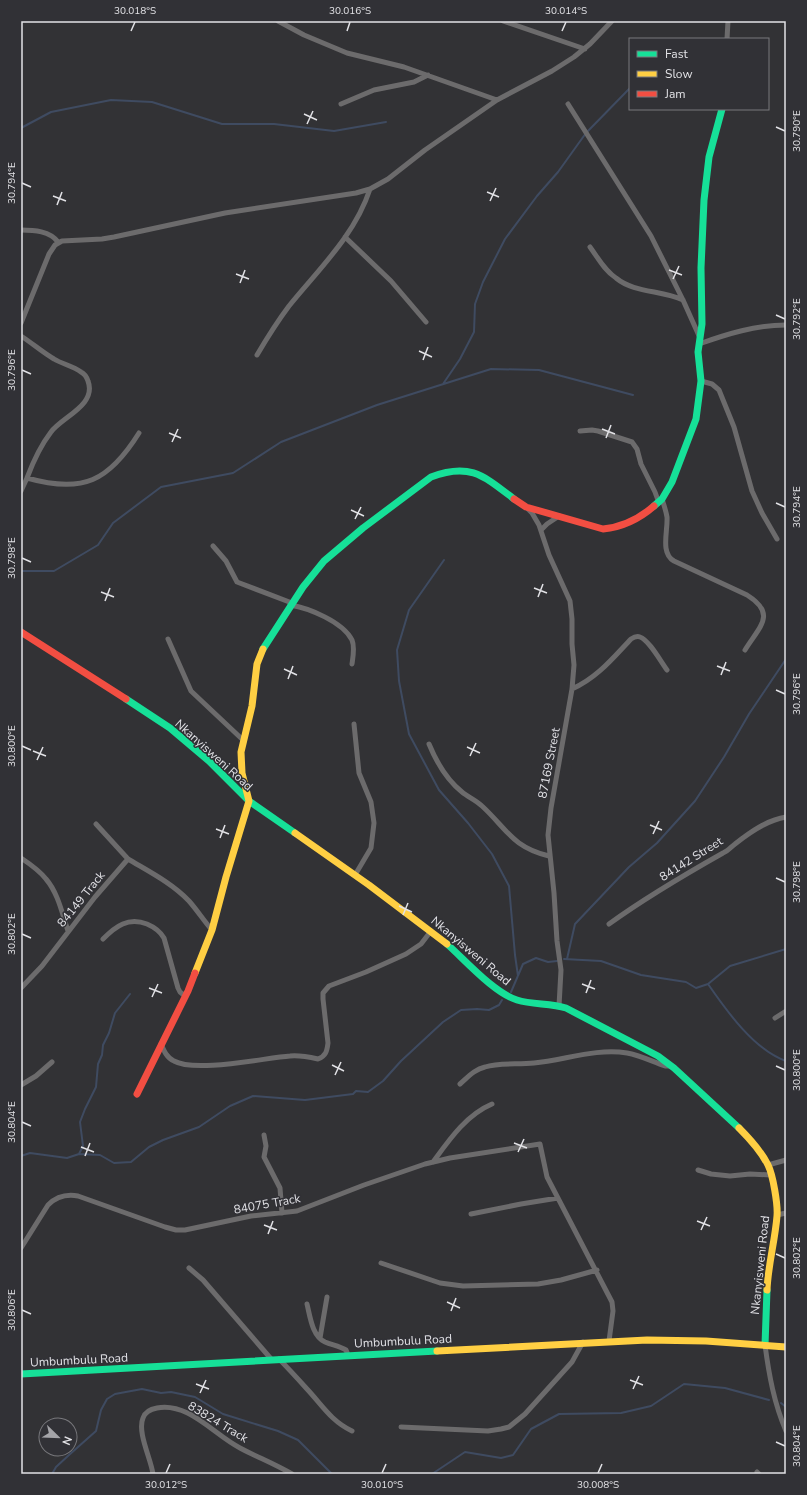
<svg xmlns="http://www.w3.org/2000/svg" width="807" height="1495" font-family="'Nunito Sans',sans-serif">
  <rect width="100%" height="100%" fill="#323235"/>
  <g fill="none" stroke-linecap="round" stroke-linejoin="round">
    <path stroke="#3f4b61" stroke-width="2" d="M21 128 51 112 111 100 152 102 222 124H274L334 131 386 122
      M443 384 460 359 474 332 475 304 483 282 505 239 537 196 558 172 586 133 630 88
      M444 560 409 610 397 650 399 681 409 734 439 790 468 823 492 854 509 886 515 955 518 976
      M21 571H54L98 545 113 523 161 487 233 473 281 442 377 405 491 369 539 370 633 395
      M564 959 601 961 641 975 686 982 696 988 708 984C726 1010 754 1050 786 1061
      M567 959 575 924 629 867 657 843 695 801 724 757 749 714 786 659
      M708 984 730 966 786 949
      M511 992 523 964 536 958 548 962 557 961
      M79 1154 83 1146 80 1122 85 1109 96 1087 98 1064 102 1055 103 1045 109 1033 115 1013 130 994
      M21 1156 30 1153 67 1158 79 1154 100 1155 114 1163 131 1162 149 1147 163 1140 199 1127 230 1106 253 1096 305 1100 353 1094 356 1091 368 1092 383 1081 401 1061 443 1022 461 1010 477 1009 489 1010 499 1005 502 1000
      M781 1403 786 1407
      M52 1474 56 1467 69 1455 96 1431 101 1410 107 1399 115 1394 142 1389 161 1393 171 1392 195 1397 223 1414 278 1431 298 1440 332 1474
      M432 1474 465 1452 501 1458 513 1455 531 1429 559 1414 621 1413 651 1406 684 1384 725 1388 769 1400"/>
    <path stroke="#6c6b6c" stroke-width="5" d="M278 21 304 35 347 53 404 67 497 100
      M503 21 585 49
      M727 39 728 21
      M341 104 374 90 414 82 428 75
      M568 104 651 236 683 300 700 338
      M21 230C34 230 50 231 58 242
      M345 237 391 281 426 322
      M590 247C598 258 605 271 616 278 634 293 662 290 683 300
      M21 323 49 254 55 245 62 241 102 239 114 237 225 213 356 193 370 189 388 179 425 150 497 100 552 71 574 57 590 44 612 21
      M21 336C32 343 42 352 54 359 62 364 73 366 81 372 85 374 87 378 88 381 97 405 62 417 51 432 41 445 33 462 27 478
      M699 344C727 334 756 325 786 325
      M257 355C267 338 277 322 289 306 319 269 355 235 370 189
      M701 381 712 384 719 390 734 427 752 491 762 513 777 539
      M580 431 592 430 598 431 632 442 637 449 641 464 655 492 659 503
      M21 491 27 478C83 494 109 481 139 433
      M662 499C664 505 666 511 667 517 668 531 660 553 674 561L747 595C777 614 760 626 745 650
      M527 508 532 513 539 525 549 555 570 601 572 619V644L574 665 572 689 551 808 548 835 554 893 557 941 561 970 559 1006
      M541 530 547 524 559 516
      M213 546 226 561 237 582 292 603
      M290 605C309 608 343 622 352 640 355 647 353 657 352 664
      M168 639 191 691 243 740
      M572 689C597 678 613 658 631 639 634 637 637 636 640 637 649 640 661 662 667 670
      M354 724 359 773 371 802 374 823 371 848 355 875
      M429 744C436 761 447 780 462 792 468 797 476 800 482 806 507 829 512 847 549 856
      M21 858C30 864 39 870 46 879 58 893 62 913 68 931
      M128 859C148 871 172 883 189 901 197 910 204 921 212 930
      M609 924C645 898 684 875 723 853 728 851 731 847 735 844 750 832 767 820 786 817
      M103 939C116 926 128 917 147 924 154 927 160 931 164 938L178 988 180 992 185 996
      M21 988 42 966 95 897 128 859 96 824
      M775 1018 786 1011
      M161 1044C164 1051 167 1058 174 1061 195 1073 264 1058 290 1056 299 1055 309 1057 318 1059 326 1056 327 1051 328 1043L323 999V993L329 986 366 972 406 954 421 944 431 931
      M460 1084C468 1077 475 1069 485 1067 500 1062 518 1065 534 1063 565 1060 596 1048 627 1053 640 1055 653 1062 665 1066H671
      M21 1085 36 1076 52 1062
      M264 1135 266 1146 264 1157 280 1188 282 1213
      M433 1162C449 1140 466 1115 492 1104
      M768 1165 786 1160
      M698 1170 711 1174 730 1176 750 1174 771 1175
      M471 1214 521 1204 558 1198
      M777 1215 786 1213
      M21 1248 48 1205C57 1196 67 1194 78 1196L165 1227 176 1230H185L251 1216 297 1211 364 1185 425 1164 450 1158 540 1144 547 1177 612 1302 613 1311 609 1341
      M381 1263 440 1283 463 1286 538 1284 561 1280 597 1270
      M189 1268 203 1280 272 1360
      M307 1304C310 1316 312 1336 325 1342 332 1345 339 1346 346 1350L348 1355
      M320 1338 327 1297
      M765 1345C769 1375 774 1403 786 1431
      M279 1359C289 1369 298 1379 307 1389 322 1405 331 1421 352 1431
      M401 1427 488 1431 501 1429 509 1427 525 1414 572 1362 583 1342
      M757 1472 759 1474
      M153 1474C151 1459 137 1432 143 1418 145 1412 151 1409 157 1408 189 1402 214 1435 240 1448 257 1457 275 1464 292 1474"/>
    <path stroke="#16e098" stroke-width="7" d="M654 506 662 499 672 482 696 419 701 381 698 352 702 324 701 268 704 200 709 157 722 109
      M263 649 303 587 324 561 363 528 431 477C470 462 484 476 514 499
      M126 699 170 728 209 761 249 801 295 833
      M447 944C465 960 494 993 517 1000 533 1005 550 1003 566 1008L658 1056 674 1068 739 1128
      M765 1345 767 1290
      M21 1374 437 1351"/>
    <path stroke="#ffcf43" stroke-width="7" d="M295 833 369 885 447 944
      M195 973 212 930 226 877 249 801 242 773 241 752 252 706 257 664 263 649
      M739 1128C749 1138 762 1153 768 1165 773 1175 778 1205 777 1216 775 1241 768 1265 767 1290
      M437 1351 647 1340 706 1341 786 1347"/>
    <path stroke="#f24e42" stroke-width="7" d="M514 499 526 507 603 529C623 527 639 519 654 506
      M21 632 126 699
      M137 1094 188 991 195 973"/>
  </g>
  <path fill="none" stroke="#e2e2e6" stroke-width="1.5" d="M131 31 135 22M347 31 350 22M562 31 566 22M304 114 317 120M307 124 313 111M776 127 785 131M22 183 31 187M487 192 499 197M53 196 66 201M490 201 496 188M57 205 62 192M669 270 682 275M236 274 249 279M673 279 679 266M240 283 245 270M776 315 785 319M419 351 432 357M423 360 428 347M22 370 31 374M602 429 615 434M169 433 181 438M606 438 611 425M172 442 178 429M776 503 785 507M351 510 364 516M355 519 361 507M22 558 31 562M534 588 547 593M101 592 114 597M538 597 543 584M105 601 110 588M717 666 730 671M284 669 297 675M721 675 726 662M288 679 293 666M776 690 785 694M22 746 31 750M467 747 480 753M33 751 46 756M470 756 476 743M37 760 43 747M650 825 662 830M216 829 229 834M653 834 659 821M220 838 225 825M776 878 785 882M399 906 412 912M403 915 408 903M22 934 31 938M582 984 595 989M149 988 162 993M586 993 591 980M152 997 158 984M332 1065 344 1071M776 1066 785 1070M335 1075 341 1062M22 1122 31 1126M514 1143 527 1148M81 1147 94 1152M518 1152 524 1139M85 1156 90 1143M697 1221 710 1226M264 1225 277 1230M701 1230 707 1217M268 1234 273 1221M776 1254 785 1258M447 1302 460 1308M22 1310 31 1314M451 1311 456 1298M630 1380 643 1385M196 1384 209 1389M633 1389 639 1376M200 1393 206 1380M776 1442 785 1446M166 1473 170 1464M382 1473 386 1464M598 1473 602 1464"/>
  <g text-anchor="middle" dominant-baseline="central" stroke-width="3" stroke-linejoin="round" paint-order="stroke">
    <g font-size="12" fill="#e2e2e6" stroke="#313136">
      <text transform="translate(214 755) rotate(42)">Nkanyisweni Road</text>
      <text transform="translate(549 763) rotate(-79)">87169 Street</text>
      <text transform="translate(691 859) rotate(-32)">84142 Street</text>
      <text transform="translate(81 899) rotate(-51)">84149 Track</text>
      <text transform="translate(471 951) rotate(40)">Nkanyisweni Road</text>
      <text transform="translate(267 1204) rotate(-10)">84075 Track</text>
      <text transform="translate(760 1265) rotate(-84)">Nkanyisweni Road</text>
      <text transform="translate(403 1341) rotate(-3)">Umbumbulu Road</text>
      <text transform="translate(79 1360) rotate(-3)">Umbumbulu Road</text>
      <text transform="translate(218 1422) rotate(31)">83824 Track</text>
    </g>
  </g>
  <rect width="807" height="1495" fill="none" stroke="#313136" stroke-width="44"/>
  <rect x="629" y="38" width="140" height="72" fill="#313136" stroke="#78787c"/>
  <rect x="637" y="51" width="20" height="6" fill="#16e098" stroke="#78787c"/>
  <text x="665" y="58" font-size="12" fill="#e2e2e6">Fast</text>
  <rect x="637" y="71" width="20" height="6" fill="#ffcf43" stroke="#78787c"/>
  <text x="665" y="78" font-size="12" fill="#e2e2e6">Slow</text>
  <rect x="637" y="91" width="20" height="6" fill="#f24e42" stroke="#78787c"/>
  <text x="665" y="98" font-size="12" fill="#e2e2e6">Jam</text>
  <g transform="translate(58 1437) rotate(113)"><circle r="19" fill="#313136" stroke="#78787c"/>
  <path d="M0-3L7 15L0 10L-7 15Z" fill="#a4a4a8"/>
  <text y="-6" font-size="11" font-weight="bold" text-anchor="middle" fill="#e2e2e6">N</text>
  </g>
  <rect x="22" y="22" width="763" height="1451" fill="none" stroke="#e2e2e6" stroke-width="1.5"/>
  <g font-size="10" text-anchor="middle" fill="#e2e2e6">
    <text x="135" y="14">30.018°S</text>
    <text x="350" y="14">30.016°S</text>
    <text x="566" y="14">30.014°S</text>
    <text transform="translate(796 131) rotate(-90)" y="4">30.790°E</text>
    <text transform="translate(11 183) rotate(-90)" y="4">30.794°E</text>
    <text transform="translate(796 319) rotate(-90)" y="4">30.792°E</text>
    <text transform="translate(11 370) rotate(-90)" y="4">30.796°E</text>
    <text transform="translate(796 507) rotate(-90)" y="4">30.794°E</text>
    <text transform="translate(11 558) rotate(-90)" y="4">30.798°E</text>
    <text transform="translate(796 694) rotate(-90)" y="4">30.796°E</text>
    <text transform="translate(11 746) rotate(-90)" y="4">30.800°E</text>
    <text transform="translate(796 882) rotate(-90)" y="4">30.798°E</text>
    <text transform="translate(11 934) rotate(-90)" y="4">30.802°E</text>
    <text transform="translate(796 1070) rotate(-90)" y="4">30.800°E</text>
    <text transform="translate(11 1122) rotate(-90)" y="4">30.804°E</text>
    <text transform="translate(796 1258) rotate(-90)" y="4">30.802°E</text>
    <text transform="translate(11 1310) rotate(-90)" y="4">30.806°E</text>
    <text transform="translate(796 1446) rotate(-90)" y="4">30.804°E</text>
    <text x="166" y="1488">30.012°S</text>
    <text x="382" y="1488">30.010°S</text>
    <text x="598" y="1488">30.008°S</text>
  </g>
</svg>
